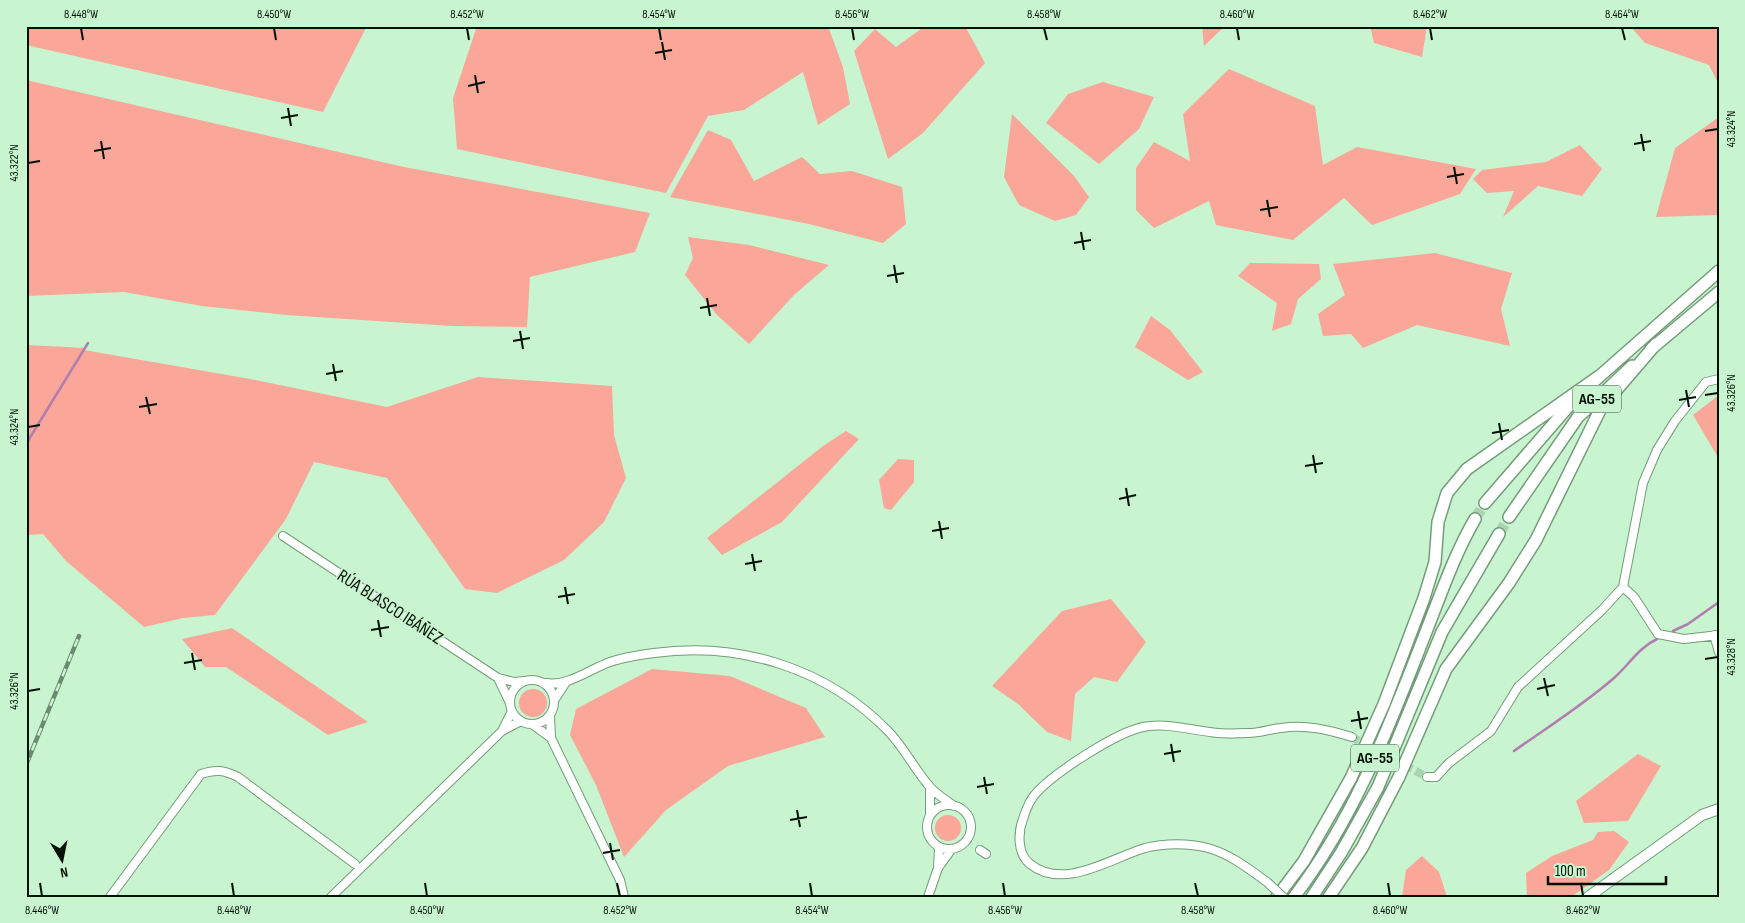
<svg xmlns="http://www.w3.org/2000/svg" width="1745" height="923" font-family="'Sofia Sans Condensed',sans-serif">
  <rect width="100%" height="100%" fill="#c8f5cf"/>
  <path fill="#faa699" d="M26 26H367L323 112 26 45Z
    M477 26H828L843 67 850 104 818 125 803 72 744 110 708 116 666 193 457 149 453 98Z
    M925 26H965L985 63 923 133 888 159 854 51 875 29 896 47Z
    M1202 26H1225L1204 46Z
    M1370 26H1427L1422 57 1374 43Z
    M1630 26H1719V85L1709 65 1645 43Z
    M1229 69 1315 106 1323 165 1357 147 1476 169 1460 194 1372 225 1344 198 1293 240 1216 225 1209 201 1154 228 1136 210V168L1154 142 1190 161 1183 114Z
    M26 80 404 167 650 213 635 252 530 277 527 327 452 326 286 315 202 306 124 292 26 296Z
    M1103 82 1154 97 1139 129 1099 164 1046 123 1068 94Z
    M1012 114 1074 176 1089 197 1076 215 1055 221 1019 205 1004 177Z
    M1719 117V215L1656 217 1675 148Z
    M708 130 731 140 754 181 802 157 820 174 852 171 902 187 906 224 883 243 809 224 670 197Z
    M1580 145 1602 169 1582 196 1538 186 1503 217 1514 191 1487 193 1473 179 1482 170 1546 162Z
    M688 237 749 245 829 265 794 295 749 344 717 315 685 275 693 258Z
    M1435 253 1512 273 1501 309 1510 346 1417 325 1363 348 1351 334 1323 336 1318 314 1345 295 1333 264Z
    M1250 263 1319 264 1321 279 1298 299 1291 324 1272 331 1277 303 1238 276Z
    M1151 316 1170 330 1203 372 1188 380 1135 347Z
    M26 345 85 348 84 350 250 379 387 407 478 377 612 386 614 435 626 478 604 522 564 560 497 593 465 589 387 478 314 462 286 519 215 615 183 618 144 627 66 561 43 534 26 535Z
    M1719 395V459L1693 415Z
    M846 431 859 439 782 522 722 555 707 538 823 446Z
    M898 459 914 460V482L891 510 884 508 879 480Z
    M1111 599 1146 642 1117 682 1094 677 1075 694 1071 741 1047 732 1018 704 992 686 1062 611Z
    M232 628 368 722 328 735 226 667H205L182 639Z
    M652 669 730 676 806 708 825 737 728 766 666 810 624 857 596 785 570 735 576 709Z
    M519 703a14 14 0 1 1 28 0a14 14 0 1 1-28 0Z
    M1638 754 1661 766 1628 821 1584 823 1576 801Z
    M935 828a13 13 0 1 1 26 0a13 13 0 1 1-26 0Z
    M1614 831 1629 842 1609 870 1571 897H1527L1526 873 1552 856 1593 840 1598 832Z
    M1422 856 1439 872 1447 897H1402L1406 870Z"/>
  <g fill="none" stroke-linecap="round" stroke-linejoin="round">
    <path stroke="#b27eaf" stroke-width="2.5" d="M26 444 88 343
      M1673 631 1688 624 1719 602
      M1514 751C1548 727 1583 705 1614 678 1629 665 1638 648 1657 639"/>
    <path stroke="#aad3b1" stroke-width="8" stroke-dasharray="8 4" stroke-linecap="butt" d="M1352 737 1427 777"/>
    <path stroke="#aad3b1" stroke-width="11" stroke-dasharray="11 5.5" stroke-linecap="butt" d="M1475 519 1485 503
      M1499 534 1509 517"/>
    <g stroke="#739c79" stroke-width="10">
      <path id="minor" d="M283 536 498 678 514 682 524 681
        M1623 587 1634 597 1658 634 1684 639 1719 635
        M1714 635 1719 652
        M498 678 509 701
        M510 702a22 22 0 1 1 44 0a22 22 0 1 1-44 0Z
        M546 683C567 687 590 669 610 662 624 657 639 655 654 653 741 641 828 669 889 732 905 749 915 770 930 787 936 794 946 800 954 806
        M555 699 566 682
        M550 715 551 738
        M532 724 551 738 620 880 624 897
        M502 731 512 711
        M1427 777H1436L1449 763 1491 731 1518 687 1602 610 1623 587 1643 483 1657 450 1675 421 1706 382 1719 379
        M927 827a22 22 0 1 1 44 0a22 22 0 1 1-44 0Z
        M930 815V787
        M980 850 986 854
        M938 868 939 847
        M1267 882C1249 869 1230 854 1208 848 1189 843 1165 843 1145 848 1111 858 1064 891 1030 864 1017 854 1018 832 1023 819 1026 809 1030 799 1037 792 1056 772 1115 733 1143 727 1168 722 1193 731 1218 733 1228 734 1238 733 1248 733 1260 733 1270 729 1281 728 1305 724 1329 730 1352 737
        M110 897 201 774C216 769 224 770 238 777L355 864
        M331 897 502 731 521 721
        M928 897 938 868 951 850"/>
    </g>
    <g stroke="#739c79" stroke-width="12">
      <path id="major" d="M1588 897 1702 815 1719 809"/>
    </g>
    <g stroke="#739c79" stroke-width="14">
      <path id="highway" d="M1651 349 1719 292
        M1593 382 1719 271
        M1485 503 1574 400
        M1509 517 1578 417 1632 366
        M1277 897 1304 861 1351 778 1384 704 1424 598 1435 562 1438 522 1447 493 1467 469 1598 377
        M1294 897C1355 817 1388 729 1424 637 1440 597 1453 557 1475 519
        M1312 897 1341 853 1378 787 1442 632 1499 534
        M1329 897 1362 848 1399 777 1446 669 1509 583 1536 540 1601 408 1656 344"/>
    </g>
    <use href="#minor" stroke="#fff" stroke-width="8"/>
    <use href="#major" stroke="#fff" stroke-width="10"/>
    <use href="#highway" stroke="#fff" stroke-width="11"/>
    <g stroke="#6c8a71" stroke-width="4.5">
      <path id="rail" d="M26 765 79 636"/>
    </g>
    <use href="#rail" stroke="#c8f5cf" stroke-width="2.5" stroke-dasharray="8" stroke-linecap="butt"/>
    <g stroke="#739c79" stroke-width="10" stroke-linecap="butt">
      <path id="minor-bridge" d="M1267 882 1283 897"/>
    </g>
    <use href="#minor-bridge" stroke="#fff" stroke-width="8"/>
  </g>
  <path fill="none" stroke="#031105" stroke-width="2" d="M81 28 83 40M274 28 276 40M467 28 469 40M659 28 661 40M852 28 854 40M1044 28 1047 40M1237 28 1239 40M1430 28 1432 40M1622 28 1625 40M662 42 665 60M655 53 672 50M475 75 478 93M468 86 485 82M288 108 291 126M281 118 298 115M1705 131 1718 129M1641 134 1644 151M101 141 104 159M1634 144 1651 141M94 151 111 148M28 163 40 161M1454 167 1457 184M1447 177 1464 174M1267 200 1270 217M1260 210 1278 207M1081 232 1084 250M1074 243 1091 240M894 265 897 283M887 276 904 273M707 298 710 316M700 308 717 305M520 331 523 349M513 341 530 338M333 364 336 381M326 374 343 371M1686 390 1689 407M1705 395 1718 393M146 397 150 414M1679 400 1696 397M139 407 157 404M1499 423 1502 440M28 427 40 425M1492 433 1509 430M1313 455 1316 473M1305 466 1323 463M1126 488 1129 506M1119 499 1136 495M939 521 942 539M932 531 949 528M752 554 755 571M745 564 762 561M565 587 568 604M558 597 575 594M378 620 381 637M371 630 389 627M192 653 195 670M1705 659 1718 657M184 663 202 660M1544 678 1548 696M1537 689 1555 685M28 691 40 689M1358 711 1361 729M1351 721 1368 718M1171 744 1174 762M1164 754 1181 751M984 777 987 794M977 787 994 784M797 810 800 827M790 820 807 817M610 843 613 860M603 853 620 850M40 883 42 896M232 883 234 896M425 883 427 896M617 883 620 896M810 883 812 896M1003 883 1005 896M1195 883 1198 896M1388 883 1390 896M1581 883 1583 896"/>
  <g text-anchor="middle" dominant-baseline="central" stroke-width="4" stroke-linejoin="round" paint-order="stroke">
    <g fill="#c8f5cf" stroke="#3e5542" stroke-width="1">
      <rect x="1573" y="385.5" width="48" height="27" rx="4"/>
      <rect x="1351" y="744.5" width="48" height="27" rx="4"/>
    </g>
    <g font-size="16" font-weight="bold" fill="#031105">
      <text x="1597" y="399">AG-55</text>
      <text x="1375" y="758">AG-55</text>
    </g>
    <g font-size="18" fill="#031105" stroke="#c8f5cf">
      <text transform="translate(390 607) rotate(33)">RÚA BLASCO IBÁÑEZ</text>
    </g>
  </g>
  <rect width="1745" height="923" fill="none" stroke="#c8f5cf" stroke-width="55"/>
  <g transform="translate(62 860) rotate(170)" stroke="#c8f5cf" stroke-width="4" paint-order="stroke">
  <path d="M0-4L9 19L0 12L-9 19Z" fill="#031105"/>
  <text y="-8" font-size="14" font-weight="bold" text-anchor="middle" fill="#031105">N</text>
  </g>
  <path d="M1548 876v8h118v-8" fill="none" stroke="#031105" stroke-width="2.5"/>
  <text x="1555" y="876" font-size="15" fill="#031105" stroke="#c8f5cf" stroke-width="4" paint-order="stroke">100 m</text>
  <rect x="28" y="28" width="1690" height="868" fill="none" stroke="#031105" stroke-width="2"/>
  <g font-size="12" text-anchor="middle" fill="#031105">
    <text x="81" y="18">8.448°W</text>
    <text x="274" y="18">8.450°W</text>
    <text x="467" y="18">8.452°W</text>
    <text x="659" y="18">8.454°W</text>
    <text x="852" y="18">8.456°W</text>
    <text x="1044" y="18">8.458°W</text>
    <text x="1237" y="18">8.460°W</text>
    <text x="1430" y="18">8.462°W</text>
    <text x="1622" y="18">8.464°W</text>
    <text transform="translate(1731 129) rotate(-90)" y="4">43.324°N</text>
    <text transform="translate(14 163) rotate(-90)" y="4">43.322°N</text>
    <text transform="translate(1731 393) rotate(-90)" y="4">43.326°N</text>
    <text transform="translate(14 427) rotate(-90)" y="4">43.324°N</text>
    <text transform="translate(1731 657) rotate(-90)" y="4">43.328°N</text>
    <text transform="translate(14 691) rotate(-90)" y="4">43.326°N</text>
    <text x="42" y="914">8.446°W</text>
    <text x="234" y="914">8.448°W</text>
    <text x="427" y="914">8.450°W</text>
    <text x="620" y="914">8.452°W</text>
    <text x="812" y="914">8.454°W</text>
    <text x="1005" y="914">8.456°W</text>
    <text x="1198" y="914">8.458°W</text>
    <text x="1390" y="914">8.460°W</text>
    <text x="1583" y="914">8.462°W</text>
  </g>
</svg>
